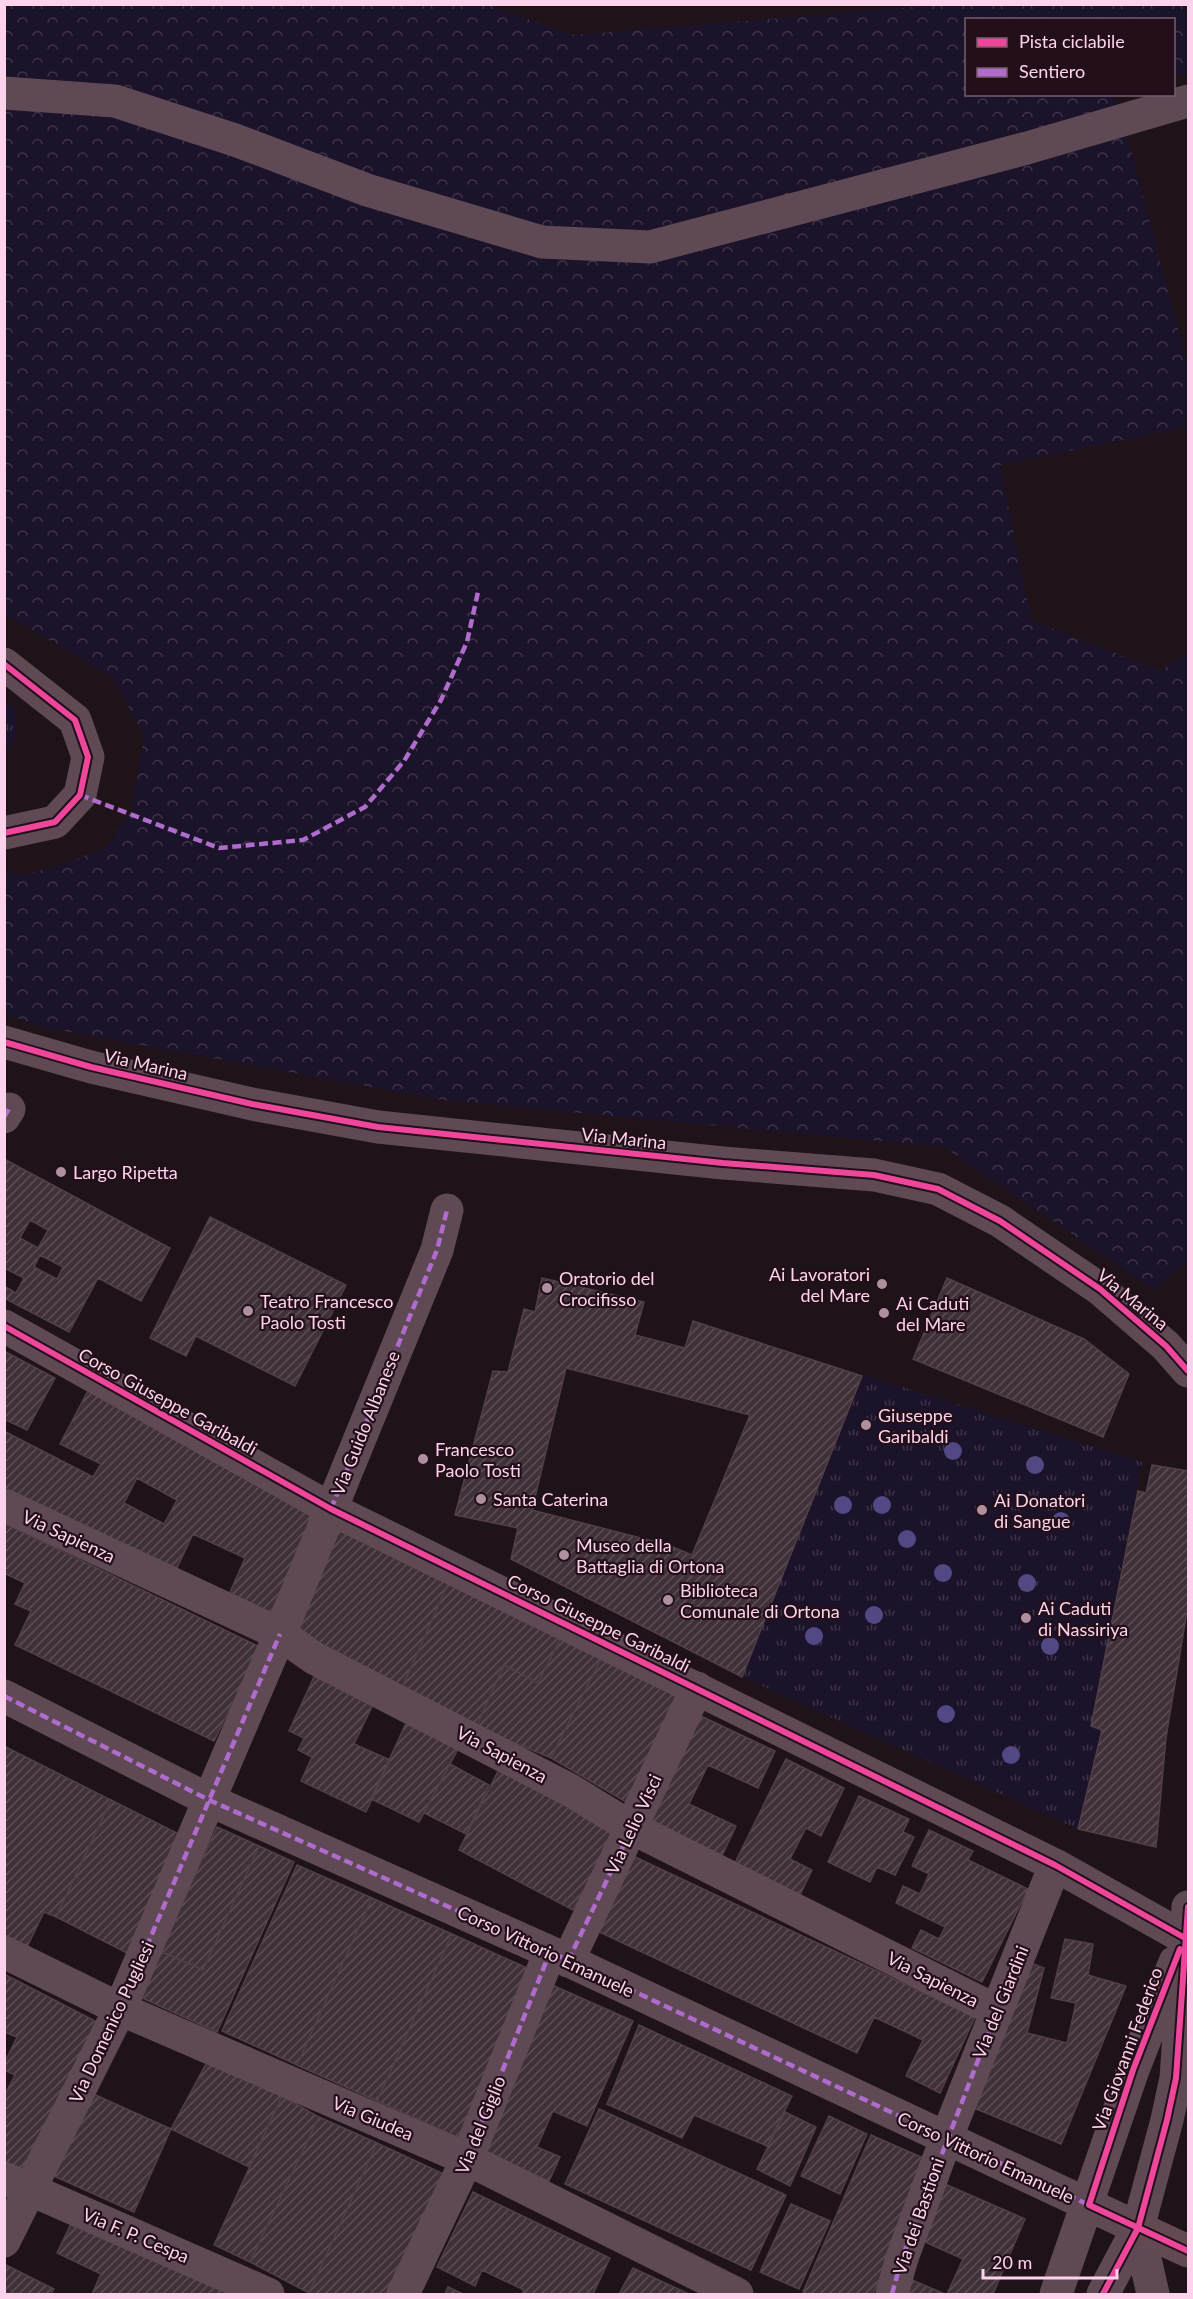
<svg xmlns="http://www.w3.org/2000/svg" width="1193" height="2299" font-family="Lato,sans-serif">
  <defs>
    <pattern id="grass-tufts" width="24" height="20" patternUnits="userSpaceOnUse" patternTransform="scale(1.5)"><rect width="24" height="20" fill="#1b1329"/><path d="M3 7l-1-3M5 7V3M7 7l1-3M15 17l-1-3M17 17v-4M19 17l1-3" fill="none" stroke="#3d3448"/></pattern>
    <pattern id="forest-crowns" width="20" height="18" patternUnits="userSpaceOnUse" patternTransform="scale(1.5)"><rect width="20" height="18" fill="#1b1329"/><path d="M2 6a3 3 0 1 1 6 0M12 15a3 3 0 1 1 6 0" fill="none" stroke="#3d3448"/></pattern>
    <pattern id="building-hatch" width="6" height="6" patternUnits="userSpaceOnUse" patternTransform="scale(1.5)"><rect width="6" height="6" fill="#403139"/><path d="M-1 1l2-2M0 6l6-6M5 7l2-2" fill="none" stroke="#5c4e56"/></pattern>
  </defs>
  <rect width="100%" height="100%" fill="#1e1319"/>
  <path fill="url(#grass-tufts)" d="M5 702 16 710C17 724 18 744 5 752Z
    M864 1375 1142 1462 1091 1726 1102 1730 1078 1829 742 1677Z"/>
  <path fill="url(#forest-crowns)" d="M5 5H488L574 35 938 5H1188V72L1174 76V20H966V94L1113 95 1131 150 1188 367V427L1000 465 1031 620 1160 671 1188 653V1259L1154 1290 944 1147 442 1100 42 1027 5 1014V872L23 875 65 864 107 846 132 810 144 735 112 677 5 614Z"/>
  <path fill="url(#building-hatch)" stroke="#513e48" stroke-width="1.5" fill-rule="evenodd" d="M6 1160 170 1248 141 1301 98 1278 69 1332 4 1298V1286L16 1293 24 1278 4 1268ZM30 1220 48 1230 38 1248 20 1238ZM40 1255 63 1267 57 1279 34 1267Z
    M210 1217 346 1285 295 1386 196 1336 186 1356 150 1338Z
    M542 1278 644 1302 635 1335 685 1348 693 1321 862 1376 742 1677 511 1559 518 1528 455 1515 493 1371 508 1372 524 1309 535 1312ZM566 1368 750 1415 692 1555 668 1545 532 1510Z
    M947 1278 1084 1339 1129 1374 1103 1437 913 1359Z
    M4 1351 55 1378 27 1430 4 1419Z
    M90 1387 317 1513 269 1616 227 1599 245 1558 193 1534 174 1574 4 1498V1431L93 1477 101 1464 60 1444ZM137 1478 177 1500 164 1524 124 1503Z
    M1152 1465 1188 1471V1605L1166 1738 1156 1847 1078 1829 1102 1730 1091 1726 1138 1491 1146 1493Z
    M338 1520 450 1579 402 1688 292 1635Z
    M4 1523 260 1647 214 1741 15 1645 31 1611 15 1604 25 1583 4 1573Z
    M450 1579 565 1630 538 1683 504 1665 476 1727 402 1688Z
    M565 1630 604 1653 551 1758 476 1727 504 1665 538 1683Z
    M604 1653 681 1690 626 1802 551 1758Z
    M319 1666 378 1694 354 1744 390 1760 366 1812 301 1781 312 1757 298 1750 304 1738 289 1731Z
    M701 1716 775 1751 758 1788 708 1765 689 1804 736 1826 719 1862 648 1828Z
    M406 1723 458 1749 419 1822 371 1799Z
    M4 1746 111 1800 56 1917 44 1912 27 1947 4 1935Z
    M786 1759 844 1788 821 1836 806 1828 790 1859 812 1870 798 1899 733 1867Z
    M502 1763 618 1825 573 1910 459 1850Z
    M450 1764 489 1785 466 1834 424 1813Z
    M859 1796 909 1819 903 1832 914 1837 895 1875 877 1867 870 1882 828 1862Z
    M111 1800 185 1837 127 1953 56 1917Z
    M217 1827 259 1846 203 1970 160 1951Z
    M929 1830 973 1851 968 1860 1028 1889 982 1982 912 1948 921 1930 939 1939 945 1927 896 1903 903 1886 920 1894 929 1874 912 1866Z
    M259 1846 294 1862 217 2032 140 1997 160 1951 203 1970Z
    M633 1856 975 2017 940 2093 906 2076 923 2040 874 2017 857 2053 597 1931Z
    M297 1865 372 1898 297 2065 222 2031Z
    M372 1898 452 1934 377 2101 297 2065Z
    M452 1934 536 1972 462 2139 377 2101Z
    M1065 1939 1093 1944 1088 1975 1126 1986 1061 2144 969 2106 1028 1962 1044 1968 1027 2033 1067 2043 1076 2003 1051 1998Z
    M4 1974 103 2025 24 2182 4 2172V2096L15 2075 4 2070V2064L17 2037 4 2032Z
    M552 1985 633 2021 587 2126 553 2111 537 2147 560 2157 549 2181 480 2150Z
    M639 2025 792 2096 767 2146 694 2115 682 2138 607 2104Z
    M207 2062 282 2096 249 2167 171 2129Z
    M91 2093 171 2129 134 2212 54 2176Z
    M282 2096 319 2117 250 2262 214 2245Z
    M599 2109 786 2195 751 2270 565 2184Z
    M785 2112 816 2127 790 2186 757 2169Z
    M829 2116 867 2134 840 2194 801 2176Z
    M319 2117 377 2143 309 2293 250 2262Z
    M871 2135 930 2161 873 2294H809L803 2292Z
    M377 2143 444 2174 385 2294H313L309 2293Z
    M938 2181 1025 2219 993 2294H947L963 2259 914 2237Z
    M473 2192 610 2258 593 2294H522L524 2290 482 2270 475 2286 437 2267Z
    M791 2204 830 2221 799 2289 760 2272Z
    M76 2213 249 2294H92L101 2274 57 2253Z
    M6 2265 54 2289 51 2294H4Z
    M633 2268 689 2294H619Z
    M912 2280 945 2294H906Z
    M448 2287 463 2294H445Z"/>
  <g fill="none" stroke-linecap="round" stroke-linejoin="round">
    <path stroke="#5e4955" stroke-width="33" d="M4 93 115 101 235 140 367 190 542 242 650 247 1027 148 1188 101
      M4 664 75 720 88 757 80 795 55 822 4 833
      M4 1042 91 1067 252 1104 378 1127 723 1163 874 1175 938 1189 1000 1221 1100 1289 1166 1346 1188 1371
      M4 1117 9 1109
      M4 1326 331 1509 1055 1865 1185 1938
      M4 1505 280 1634 314 1658 570 1790 632 1828 997 2011
      M4 1696 209 1800 550 1952 1138 2228
      M4 1952 120 2009 467 2159 737 2294
      M568 1961 697 1688
      M4 2178 268 2294
      M1138 2228 1153 2294
      M4 2241 120 2009 280 1634 437 1250 447 1210
      M403 2294 467 2159 550 1952
      M892 2294 902 2258 946 2139 1055 1865
      M1056 2294 1133 2070 1175 1962
      M1103 2294 1138 2228 1167 2120 1176 2078 1188 1907"/>
    <path stroke="#634951" stroke-width="33" d="M1138 2228 1188 2251"/>
    <path stroke="#b06ccc" stroke-width="4.5" stroke-dasharray="9 4.5" stroke-linecap="butt" d="M80 795 219 848 303 840 365 807 404 761 441 700 467 642 478 592
      M4 1117 9 1109
      M331 1509 437 1250 447 1210
      M4 1696 209 1800 550 1952 1089 2205
      M568 1961 632 1828
      M120 2009 280 1634
      M467 2159 550 1952
      M892 2294 902 2258 997 2011"/>
    <g stroke="#220f19" stroke-width="10">
      <path id="cycleway" d="M4 664 75 720 88 757 80 795 55 822 4 833
        M4 1042 91 1067 252 1104 378 1127 723 1163 874 1175 938 1189 1000 1221 1100 1289 1166 1346 1188 1371
        M4 1326 331 1509 1055 1865 1185 1938
        M1180 1949 1133 2070 1089 2205 1188 2251
        M1103 2294 1138 2228 1167 2120 1176 2078 1188 1907"/>
    </g>
    <use href="#cycleway" stroke="#ed469a" stroke-width="6"/>
  </g>
  <g fill="#524884">
    <circle cx="953" cy="1451" r="9"/>
    <circle cx="1035" cy="1465" r="9"/>
    <circle cx="843" cy="1505" r="9"/>
    <circle cx="882" cy="1505" r="9"/>
    <circle cx="1061" cy="1521" r="9"/>
    <circle cx="907" cy="1539" r="9"/>
    <circle cx="943" cy="1573" r="9"/>
    <circle cx="1027" cy="1583" r="9"/>
    <circle cx="874" cy="1615" r="9"/>
    <circle cx="814" cy="1636" r="9"/>
    <circle cx="1050" cy="1646" r="9"/>
    <circle cx="946" cy="1714" r="9"/>
    <circle cx="1011" cy="1755" r="9"/>
  </g>
  <g fill="#ae90a1" stroke="#220f19" stroke-width="2">
    <circle cx="61" cy="1172" r="6"/>
    <circle cx="882" cy="1284" r="6"/>
    <circle cx="547" cy="1288" r="6"/>
    <circle cx="248" cy="1311" r="6"/>
    <circle cx="884" cy="1313" r="6"/>
    <circle cx="866" cy="1425" r="6"/>
    <circle cx="423" cy="1459" r="6"/>
    <circle cx="481" cy="1499" r="6"/>
    <circle cx="982" cy="1510" r="6"/>
    <circle cx="564" cy="1555" r="6"/>
    <circle cx="668" cy="1600" r="6"/>
    <circle cx="1026" cy="1618" r="6"/>
  </g>
  <g text-anchor="middle" dominant-baseline="central" stroke-width="4.5" stroke-linejoin="round" paint-order="stroke">
    <g font-size="18" fill="#fcd3ea" stroke="#220f19">
      <text transform="translate(146 1064) rotate(13)">Via Marina</text>
      <text transform="translate(624 1138) rotate(6)">Via Marina</text>
      <text transform="translate(1133 1299) rotate(39)">Via Marina</text>
      <text transform="translate(168 1401) rotate(29)">Corso Giuseppe Garibaldi</text>
      <text transform="translate(365 1423) rotate(-68)">Via Guido Albanese</text>
      <text transform="translate(69 1536) rotate(25)">Via Sapienza</text>
      <text transform="translate(599 1623) rotate(26)">Corso Giuseppe Garibaldi</text>
      <text transform="translate(502 1754) rotate(28)">Via Sapienza</text>
      <text transform="translate(633 1824) rotate(-65)">Via Lelio Visci</text>
      <text transform="translate(546 1951) rotate(25)">Corso Vittorio Emanuele</text>
      <text transform="translate(933 1979) rotate(27)">Via Sapienza</text>
      <text transform="translate(1000 2002) rotate(-68)">Via del Giardini</text>
      <text transform="translate(111 2022) rotate(-65)">Via Domenico Pugliesi</text>
      <text transform="translate(1127 2049) rotate(-70)">Via Giovanni Federico</text>
      <text transform="translate(373 2118) rotate(23)">Via Giudea</text>
      <text transform="translate(480 2125) rotate(-68)">Via del Giglio</text>
      <text transform="translate(986 2157) rotate(25)">Corso Vittorio Emanuele</text>
      <text transform="translate(918 2216) rotate(-71)">Via dei Bastioni</text>
      <text transform="translate(136 2235) rotate(23)">Via F. P. Cespa</text>
    </g>
    <g font-size="18" fill="#fcd3ea" stroke="#220f19" text-anchor="start">
      <text x="73" y="1172">Largo Ripetta</text>
      <text x="870" y="1274" text-anchor="end">Ai Lavoratori<tspan x="870" dy="21">del Mare</tspan></text>
      <text x="559" y="1278">Oratorio del<tspan x="559" dy="21">Crocifisso</tspan></text>
      <text x="260" y="1301">Teatro Francesco<tspan x="260" dy="21">Paolo Tosti</tspan></text>
      <text x="896" y="1303">Ai Caduti<tspan x="896" dy="21">del Mare</tspan></text>
      <text x="878" y="1415">Giuseppe<tspan x="878" dy="21">Garibaldi</tspan></text>
      <text x="435" y="1449">Francesco<tspan x="435" dy="21">Paolo Tosti</tspan></text>
      <text x="493" y="1499">Santa Caterina</text>
      <text x="994" y="1500">Ai Donatori<tspan x="994" dy="21">di Sangue</tspan></text>
      <text x="576" y="1545">Museo della<tspan x="576" dy="21">Battaglia di Ortona</tspan></text>
      <text x="680" y="1590">Biblioteca<tspan x="680" dy="21">Comunale di Ortona</tspan></text>
      <text x="1038" y="1608">Ai Caduti<tspan x="1038" dy="21">di Nassiriya</tspan></text>
    </g>
  </g>
  <rect width="1193" height="2299" fill="none" stroke="#fcd3ea" stroke-width="12"/>
  <rect x="965" y="18" width="210" height="78" fill="#220f19" stroke="#795d6d" stroke-width="1.5"/>
  <rect x="977" y="38" width="30" height="9" fill="#ed469a" stroke="#795d6d" stroke-width="1.5"/>
  <text x="1019" y="48" font-size="18" fill="#fcd3ea">Pista ciclabile</text>
  <rect x="977" y="68" width="30" height="9" fill="#b06ccc" stroke="#795d6d" stroke-width="1.5"/>
  <text x="1019" y="78" font-size="18" fill="#fcd3ea">Sentiero</text>
  <path d="M983 2269v9h134v-9" fill="none" stroke="#fcd3ea" stroke-width="3"/>
  <text x="992" y="2269" font-size="18" fill="#fcd3ea" stroke="#220f19" stroke-width="4.5" paint-order="stroke">20 m</text>
</svg>
